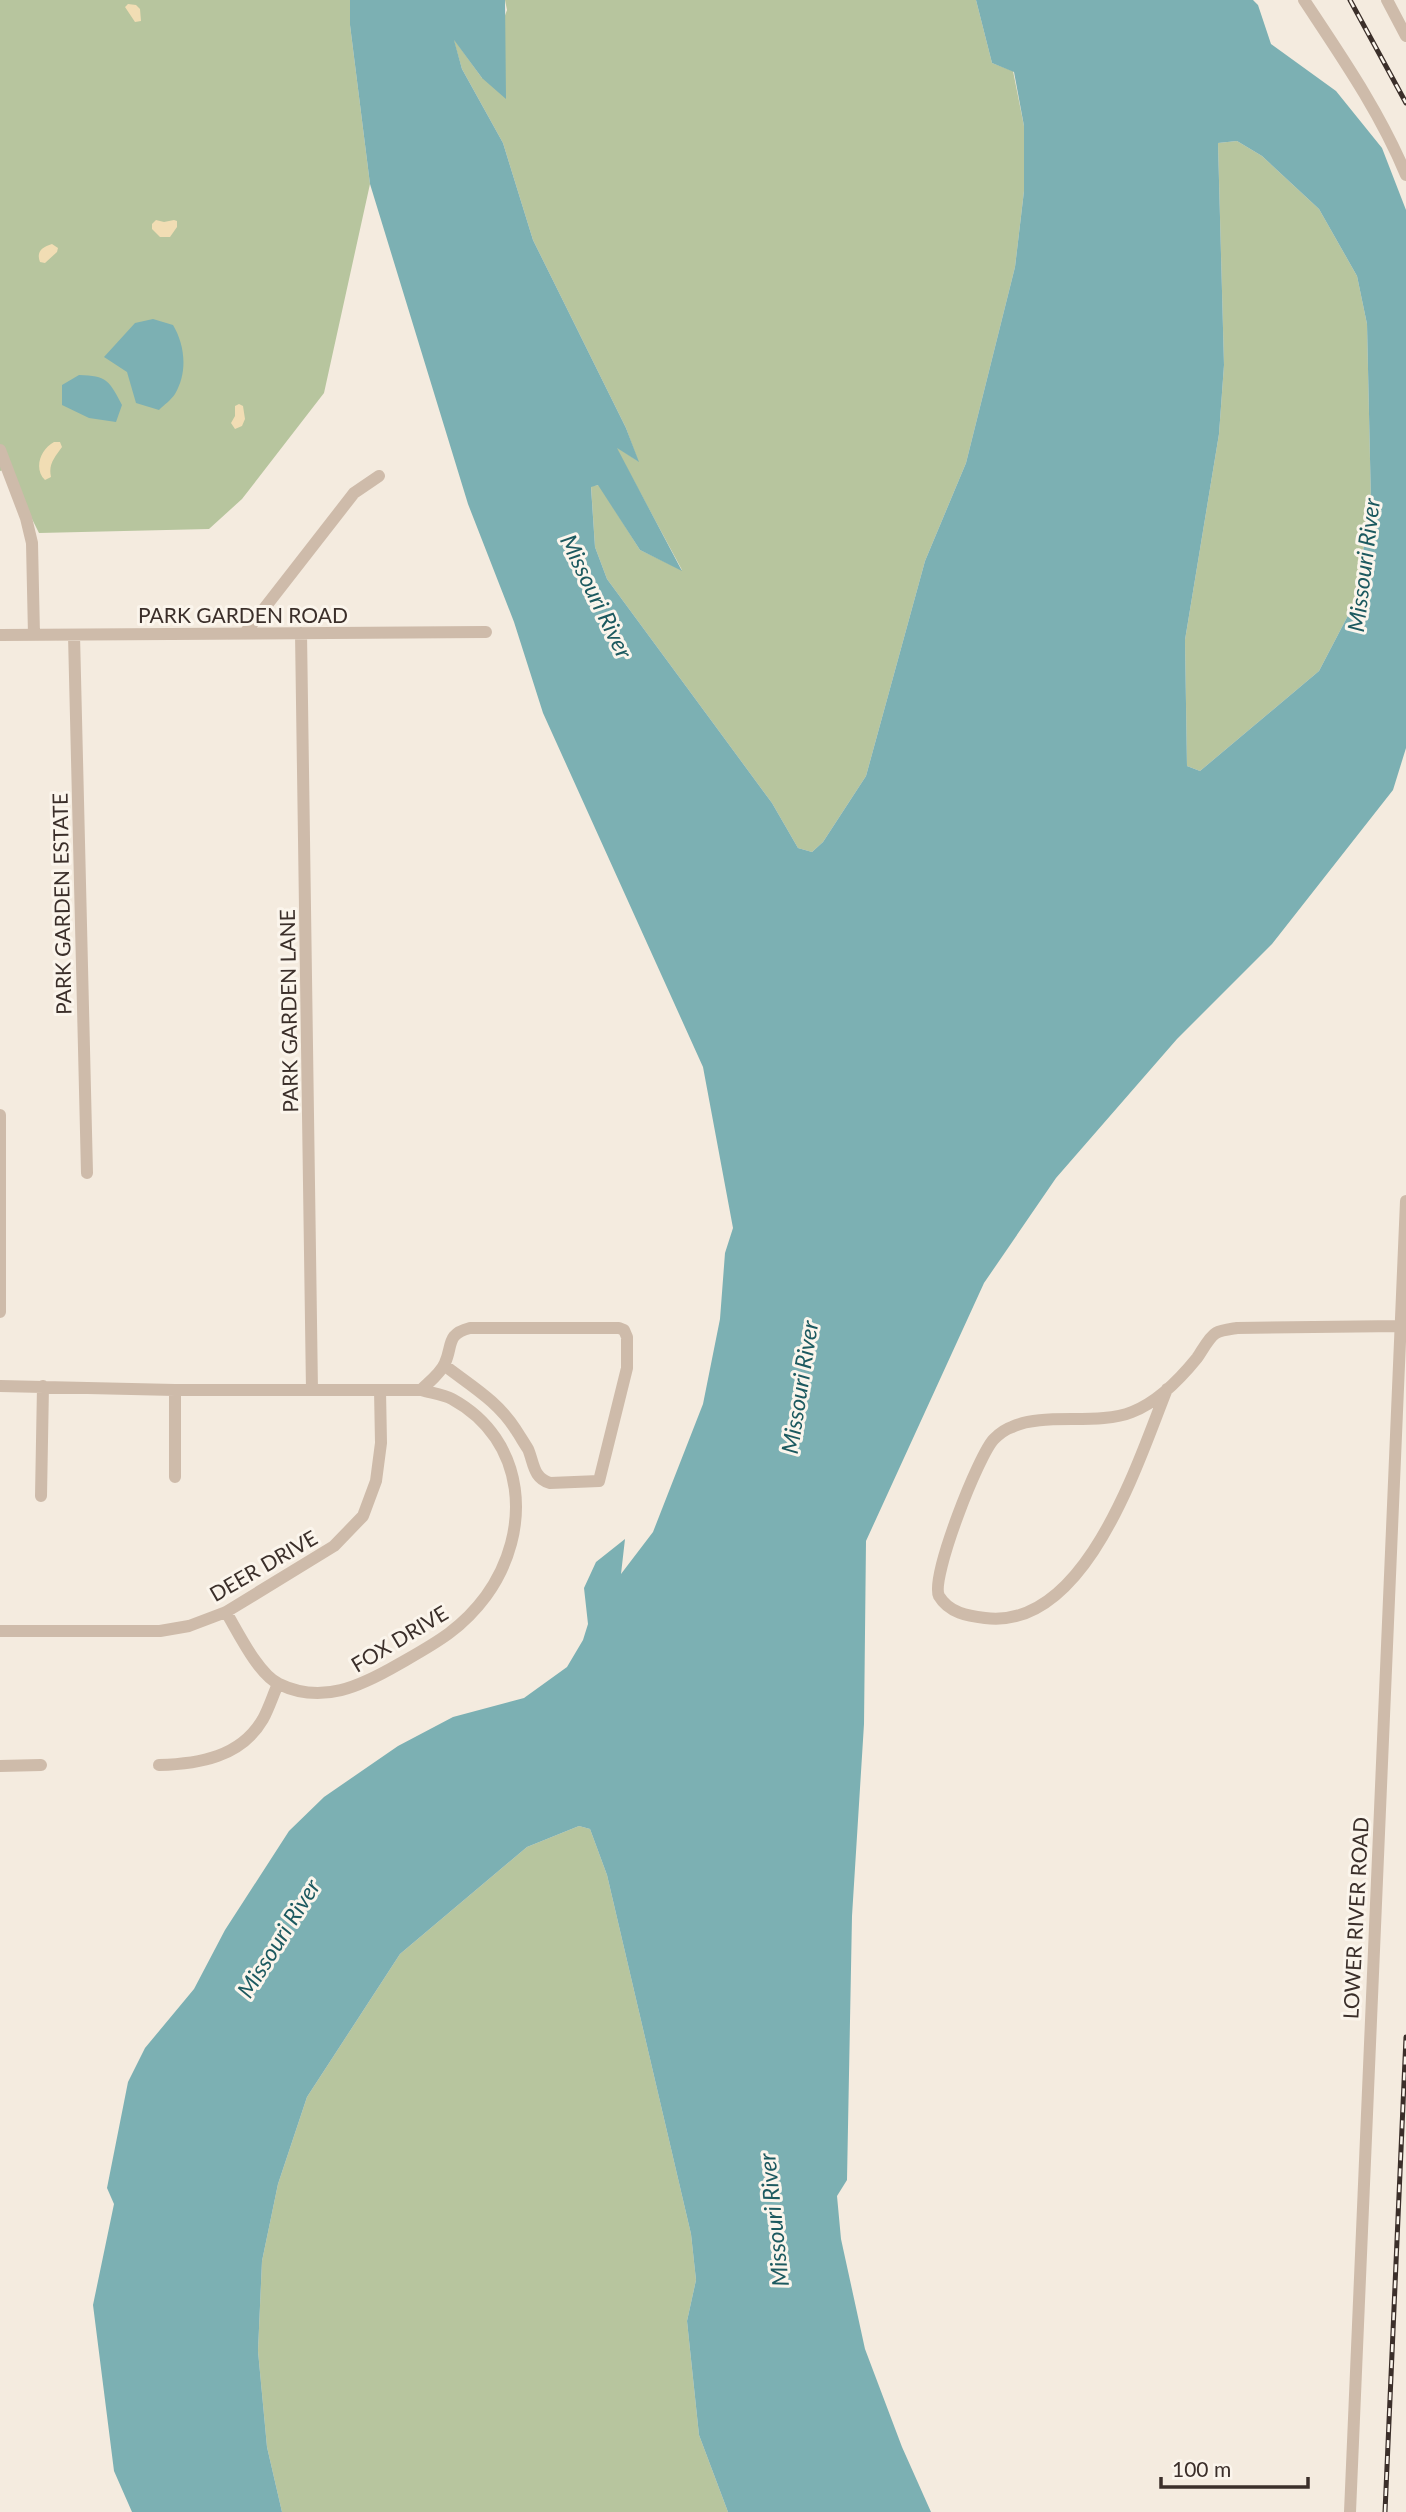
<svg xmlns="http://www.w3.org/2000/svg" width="1406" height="2512" font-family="Lato,sans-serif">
  <rect width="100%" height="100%" fill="#f4ebdf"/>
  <path fill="#b7c59e" d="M0 0H350V25L370 184 324 393 242 499 209 529 39 533 7 469 0 471Z
    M505 0H976L992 63 1013 71 1024 126V191L1015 267 966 463 925 561 866 776 823 842 812 852 798 848 772 803 607 579 595 547 591 486 599 485 640 550 682 570 615 446 638 461 626 428 533 240 503 143 462 69 453 38 482 78 507 10Z
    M1237 141 1262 156 1319 209 1357 276 1367 324 1371 504 1354 604 1319 671 1200 771 1187 766 1185 640 1219 434 1224 365 1218 143Z
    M579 1826 590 1829 607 1875 691 2234 696 2280 687 2321 699 2435 728 2512H282L267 2447 258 2351 262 2261 278 2184 307 2097 400 1954 527 1847Z"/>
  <path fill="#f1ddb4" d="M128 4 136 5 140 9 141 21 135 22 125 7Z
    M156 220 164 222 174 220 177 221V227L170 237H160L152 229V224Z
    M52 244 58 248 57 252 45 263 40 262C36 252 42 247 52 244Z
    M239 404 243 406 245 419 242 426 235 429 231 423 235 416V406Z
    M54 442H60L62 447C55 457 48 464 51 477L45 480C33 468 41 449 54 442Z"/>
  <path fill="#7cb0b3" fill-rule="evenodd" d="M350 0H505L506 99 482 78 454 40 462 69 503 143 533 240 626 428 639 462 617 448 682 571 640 550 598 485 591 487 595 547 607 579 772 803 798 848 812 852 823 842 866 776 925 561 966 463 1015 267 1024 191V126L1014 72 992 63 976 0H1253L1258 5 1271 44 1336 91 1382 148 1406 210V748L1393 790 1272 944 1177 1039 1056 1178 984 1283 866 1541 864 1724 852 1916 847 2180 837 2196 841 2239 865 2349 902 2447 931 2512H728L699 2435 687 2321 696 2280 691 2234 607 1875 590 1829 579 1826 527 1847 400 1954 307 2097 278 2184 262 2261 258 2351 267 2447 282 2512H132L114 2471 93 2305 114 2204 107 2188 128 2082 145 2048 194 1989 225 1930 289 1831 324 1797 398 1746 453 1717 524 1698 567 1667 583 1640 588 1624 584 1588 596 1562 625 1539 621 1574 653 1532 703 1404 720 1319 725 1253 733 1228 703 1067 543 713 514 622 468 504 370 184 350 25ZM1237 141 1262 156 1319 209 1357 276 1367 324 1371 504 1354 604 1319 671 1200 771 1187 766 1185 640 1219 434 1224 365 1218 143Z
    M153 319 173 325C185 345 188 372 175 394 171 400 164 405 159 410L136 403 127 372 104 357 135 323Z
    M79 375C107 376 109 380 122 405L116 422 89 418 62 405V385Z"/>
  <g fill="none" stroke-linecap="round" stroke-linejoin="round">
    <path stroke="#cebbaa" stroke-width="12" d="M1304 0C1341 56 1380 112 1406 175
      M1387 0 1406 36
      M0 450 26 518 32 543 34 635
      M245 633 354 493 379 476
      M301 633 312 1390
      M0 635 486 632
      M74 635 87 1173
      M0 1115V1312
      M0 1386 175 1390H421C431 1393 443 1394 452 1399 527 1440 533 1531 486 1596 461 1630 434 1644 399 1664 361 1686 322 1705 279 1684 258 1674 238 1632 226 1612
      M1167 1389C1138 1461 1086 1631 985 1618 968 1616 949 1613 939 1596 930 1578 979 1454 994 1439 998 1435 1006 1429 1012 1427 1043 1412 1098 1426 1132 1412 1158 1402 1180 1379 1197 1358 1202 1351 1209 1337 1216 1333 1221 1330 1231 1329 1237 1328L1400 1326
      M175 1390V1477
      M421 1390C429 1382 441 1373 445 1363 453 1345 446 1334 470 1328H619L624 1330 627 1337V1368L599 1481 550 1483C533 1478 534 1463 528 1449 524 1443 520 1436 516 1430 498 1401 471 1386 444 1365
      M41 1496 43 1386
      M0 1631H160L189 1626 226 1612 334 1546 363 1516 376 1481 381 1443 380 1390
      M159 1765C199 1764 241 1757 263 1719 269 1708 273 1695 278 1684
      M0 1766 41 1765
      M1350 2512 1406 1201"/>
    <g stroke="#3b2f2a" stroke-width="5">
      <path id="rail" d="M1350 0 1406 103
        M1385 2512 1406 2037"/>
    </g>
    <use href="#rail" stroke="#fbf5ec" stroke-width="2.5" stroke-dasharray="8" stroke-linecap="butt"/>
  </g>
  <g text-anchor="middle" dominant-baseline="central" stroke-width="6" stroke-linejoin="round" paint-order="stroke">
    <g font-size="21" fill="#3b2f2a" stroke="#fbf5ec">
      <text x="243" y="614">PARK GARDEN ROAD</text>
      <text transform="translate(61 904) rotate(-91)">PARK GARDEN ESTATE</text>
      <text transform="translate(288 1011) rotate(-91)">PARK GARDEN LANE</text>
      <text transform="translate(263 1565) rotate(-30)">DEER DRIVE</text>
      <text transform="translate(399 1638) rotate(-31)">FOX DRIVE</text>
      <text transform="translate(1355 1918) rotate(-87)">LOWER RIVER ROAD</text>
    </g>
    <g font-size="23" font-style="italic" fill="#1c595f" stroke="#fbf5ec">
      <text transform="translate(1363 565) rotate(-83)">Missouri River</text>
      <text transform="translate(597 596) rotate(64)">Missouri River</text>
      <text transform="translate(799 1387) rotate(-81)">Missouri River</text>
      <text transform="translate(278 1938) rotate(-58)">Missouri River</text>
      <text transform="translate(773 2220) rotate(-96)">Missouri River</text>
    </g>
  </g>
  <path d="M1161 2477v10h147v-10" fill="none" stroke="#3b2f2a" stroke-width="3.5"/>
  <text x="1172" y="2477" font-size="21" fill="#3b2f2a" stroke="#fbf5ec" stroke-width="5" paint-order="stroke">100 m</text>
</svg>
